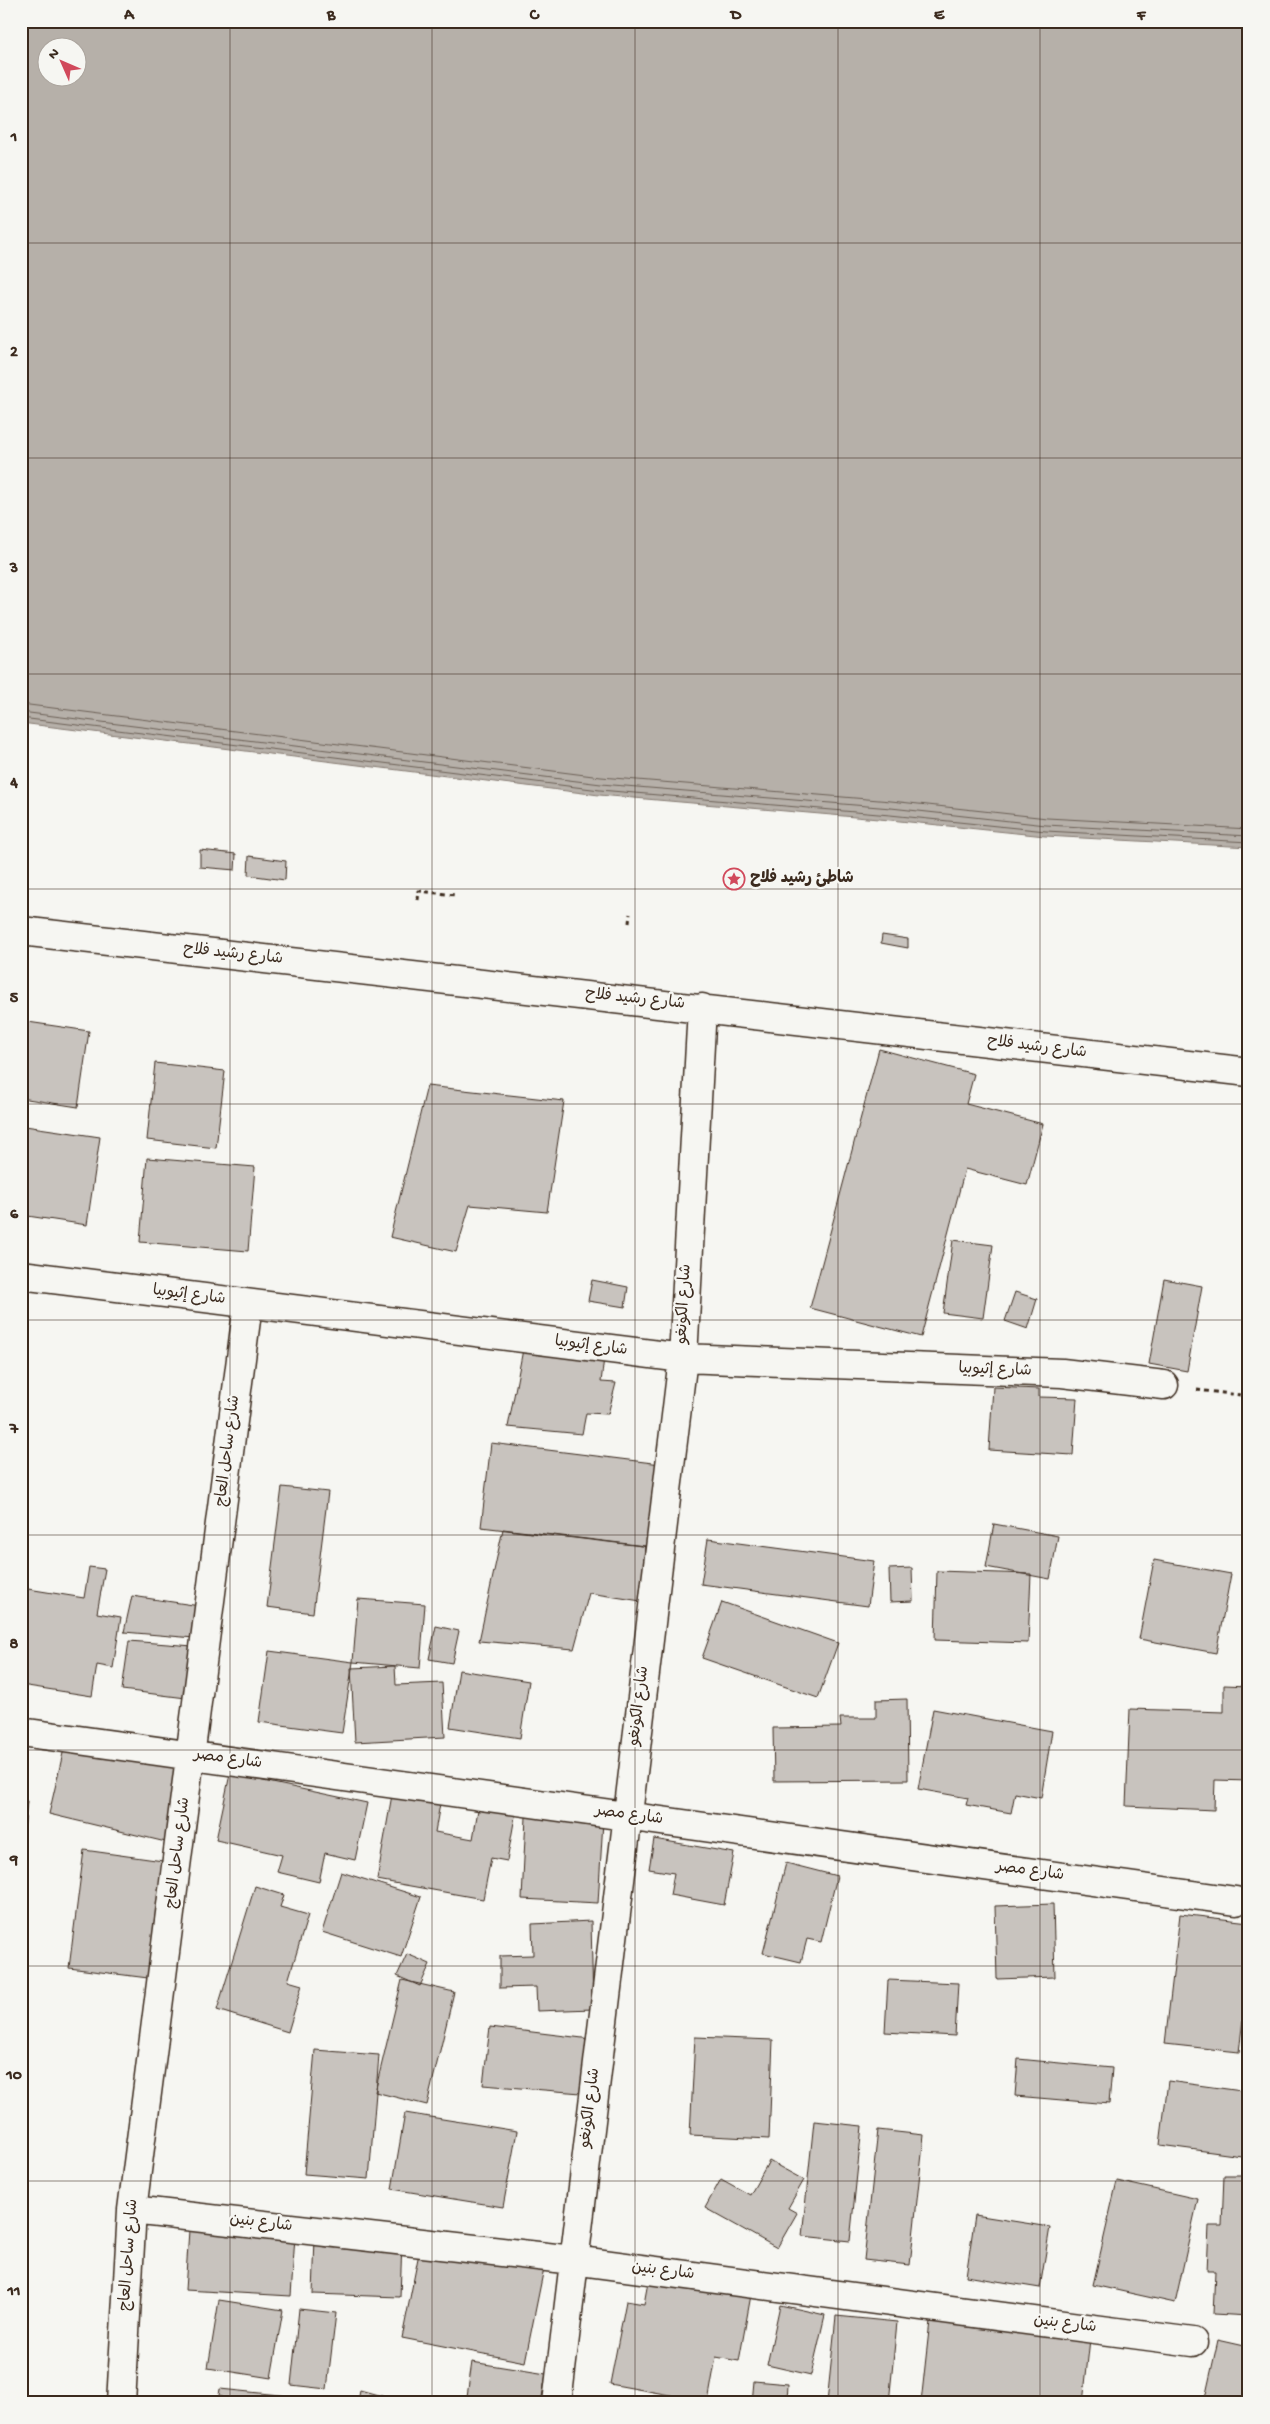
<svg xmlns="http://www.w3.org/2000/svg" width="1270" height="2424" font-family="'Gochi Hand','Playpen Sans Arabic',sans-serif">
  <rect width="100%" height="100%" fill="#f6f6f2"/>
  <filter id="ink" filterUnits="userSpaceOnUse"><feTurbulence type="fractalNoise" baseFrequency=".02" numOctaves="2"/><feDisplacementMap in="SourceGraphic" scale="10" xChannelSelector="R" yChannelSelector="G"/><feConvolveMatrix kernelMatrix="1 2 1 2 8 2 1 2 1" color-interpolation-filters="sRGB"/></filter>
  <g filter="url(#ink)">
    <path fill="#b6b0a9" stroke="#857a71" fill-rule="evenodd" d="M21 21H1249V847L1045 836 890 820 599 795 21 723ZM48 48H78V78H48Z"/>
    <g fill="none" stroke-linecap="round" stroke-linejoin="round">
      <path stroke="#6c6056" stroke-width="1" d="M21 704 601 777 891 801 1047 818 1249 829
        M21 712 601 784 891 808 1046 825 1249 836
        M21 718 600 790 890 815 1046 831 1249 842"/>
    </g>
    <path fill="#c8c3be" stroke="#3b2a1e" d="M200 850 236 854 235 870 200 867Z
      M249 856 286 861 285 880 248 875Z
      M882 935 908 939V948L881 943Z
      M21 1021 89 1031 78 1107 21 1098Z
      M879 1049 974 1074 966 1104 1043 1124 1027 1185 965 1169 921 1337 810 1308Z
      M155 1063 225 1071 216 1148 147 1140Z
      M427 1086 564 1101 547 1212 470 1205 456 1252 390 1237Z
      M25 1126 100 1137 87 1225 21 1215V1148Z
      M147 1158 255 1167 248 1251 140 1242Z
      M953 1240 993 1245 983 1318 943 1313Z
      M1164 1279 1202 1286 1187 1371 1149 1364Z
      M592 1280 628 1287 625 1307 588 1301Z
      M1015 1292 1037 1299 1028 1329 1005 1321Z
      M526 1334 604 1358 601 1382 616 1383 608 1414 586 1413 582 1434 508 1427Z
      M993 1387 1039 1389V1397L1077 1398 1073 1455 989 1450Z
      M491 1443 669 1465 659 1548 481 1527Z
      M282 1487 328 1492 313 1613 267 1607Z
      M994 1524 1058 1536 1050 1579 986 1567Z
      M503 1529 645 1546 641 1601 589 1593 574 1649 479 1641Z
      M708 1539 874 1561 868 1606 701 1584Z
      M1154 1560 1231 1574 1216 1653 1139 1639Z
      M89 1567 105 1569 97 1613 121 1617 113 1668 97 1665 92 1696 21 1685V1627L28 1589 84 1598Z
      M912 1568 913 1601 890 1602 889 1569Z
      M937 1571 1031 1574 1028 1643 935 1640Z
      M132 1596 200 1606 194 1638 124 1632Z
      M358 1599 425 1604 420 1668 353 1662Z
      M722 1602 838 1643 818 1698 702 1658Z
      M436 1626 459 1631 452 1663 429 1659Z
      M129 1641 193 1646 186 1698 122 1690Z
      M269 1651 353 1662 342 1733 259 1722Z
      M395 1666 396 1685 442 1683 445 1737 355 1742 351 1668Z
      M459 1670 529 1681 520 1738 450 1727Z
      M1224 1685 1249 1686V1781L1215 1780 1214 1810 1126 1806 1130 1709 1224 1712Z
      M907 1699 908 1780 774 1781 773 1728 841 1727 840 1718H876V1700Z
      M933 1709 1052 1731 1041 1798 1015 1793 1011 1813 966 1805 968 1798 918 1789Z
      M66 1740 182 1768 170 1843 49 1814Z
      M230 1774 367 1803 355 1860 325 1853 319 1882 277 1872 282 1855 216 1840Z
      M393 1789 441 1798 435 1832 473 1839 480 1798 517 1805 507 1861 491 1858 483 1899 377 1880Z
      M21 1800 27 1801 23 1841H21Z
      M526 1817 603 1821 598 1903 522 1899Z
      M654 1839 734 1853 724 1905 670 1895 674 1873 649 1869Z
      M84 1850 163 1861 148 1978 69 1968Z
      M786 1863 837 1876 821 1942 807 1939 801 1962 763 1953Z
      M341 1872 421 1897 401 1957 322 1932Z
      M255 1886 284 1895 280 1907 308 1915 288 1981 302 1985 288 2032 217 2010Z
      M1053 1904 1055 1977 997 1979 995 1906Z
      M1180 1914 1249 1922V1969L1239 2052 1165 2044Z
      M591 1921 593 2009 537 2011 536 1987 500 1988V1956L533 1955 532 1924Z
      M407 1954 430 1964 420 1986 397 1976Z
      M402 1980 454 1992 427 2105 375 2092Z
      M888 1980 958 1983 955 2036 885 2032Z
      M490 2027 591 2039 581 2093 483 2085Z
      M695 2037 773 2040 769 2139 690 2135Z
      M315 2050 379 2055 369 2179 304 2174Z
      M1018 2059 1112 2068 1109 2104 1015 2096Z
      M1168 2081 1249 2092V2157L1160 2145Z
      M405 2113 517 2131 503 2207 392 2189Z
      M814 2121 862 2126 850 2241 802 2236Z
      M878 2130 924 2135 910 2265 864 2260Z
      M769 2161 804 2180 788 2208 797 2213 777 2248 705 2208 721 2179 750 2195Z
      M1224 2175H1249V2316L1213 2314 1215 2271H1207L1209 2226H1222Z
      M1117 2181 1198 2199 1175 2303 1093 2285Z
      M975 2215 1050 2227 1040 2288 966 2276Z
      M189 2230 295 2236 291 2296 185 2290Z
      M315 2238 402 2241 400 2297 313 2294Z
      M421 2243 544 2268 525 2362 402 2338Z
      M648 2282 705 2292 706 2287 751 2295 739 2361 716 2357 708 2402 610 2384 626 2301 644 2304Z
      M219 2300 283 2310 271 2378 208 2368Z
      M780 2305 825 2315 811 2375 767 2365Z
      M299 2309 336 2313 327 2389 291 2385Z
      M836 2316 897 2322 889 2403H827Z
      M930 2321 1090 2339 1083 2403H921Z
      M1218 2340 1249 2347V2403H1204Z
      M472 2362 546 2374 541 2403H466Z
      M754 2381 788 2384 787 2403H752Z
      M220 2389 289 2396 287 2403H225L224 2398 219 2395Z
      M360 2390 389 2398 388 2403H358Z"/>
    <g fill="none" stroke-linecap="round" stroke-linejoin="round">
      <g stroke="#3b2a1e" stroke-width="31">
        <path id="minor" d="M21 931 1249 1072
          M21 1275 683 1358 1062 1373 1164 1385
          M21 1732 1236 1901
          M132 2210 573 2260 1193 2342
          M121 2403 132 2210 248 1304
          M557 2403 683 1358 702 1008"/>
      </g>
      <path stroke="#3b2a1e" stroke-width="3" stroke-dasharray="4 4" stroke-linecap="butt" d="M418 900 419 891 455 895
        M629 923 630 914
        M1197 1390 1249 1396"/>
      <use href="#minor" stroke="#f6f6f2" stroke-width="28"/>
    </g>
  </g>
  <path fill="none" stroke="#3b2a1e" stroke-width="1" stroke-opacity="0.55" d="M230 21V2403M432 21V2403M635 21V2403M838 21V2403M1040 21V2403M21 243H1249M21 458H1249M21 674H1249M21 889H1249M21 1104H1249M21 1320H1249M21 1535H1249M21 1750H1249M21 1966H1249M21 2181H1249"/>
  <defs>
    <g id="sight-ring" transform="scale(1.125)"><circle r="9.5" fill="#f6f6f2" stroke="#d1495b" stroke-width="1.5"/><path d="M0-6L1.8-2.2L6-1.7L2.9 1.2L3.7 5.4L0 3.3L-3.7 5.4L-2.9 1.2L-6-1.7L-1.8-2.2Z" fill="#d1495b"/></g>
  </defs>
  <g fill-rule="evenodd">
    <use href="#sight-ring" x="734" y="879"/>
  </g>
  <g text-anchor="middle" dominant-baseline="central" stroke-width="4.5" stroke-linejoin="round" paint-order="stroke">
    <g font-size="16" font-weight="bold" fill="#3b2a1e" stroke="#f6f6f2" text-anchor="start">
      <text x="750" y="879">شاطئ رشيد فلاح</text>
    </g>
    <g font-size="16" fill="#3b2a1e" stroke="#f6f6f2">
      <text transform="translate(233 955) rotate(6)">شارع رشيد فلاح</text>
      <text transform="translate(635 1000) rotate(6)">شارع رشيد فلاح</text>
      <text transform="translate(1037 1048) rotate(7)">شارع رشيد فلاح</text>
      <text transform="translate(189 1296) rotate(7)">شارع إثيوبيا</text>
      <text transform="translate(685 1304) rotate(-87)">شارع الكونغو</text>
      <text transform="translate(591 1347) rotate(7)">شارع إثيوبيا</text>
      <text transform="translate(995 1371) rotate(2)">شارع إثيوبيا</text>
      <text transform="translate(229 1451) rotate(-83)">شارع ساحل العاج</text>
      <text transform="translate(640 1706) rotate(-83)">شارع الكونغو</text>
      <text transform="translate(228 1760) rotate(8)">شارع مصر</text>
      <text transform="translate(629 1816) rotate(8)">شارع مصر</text>
      <text transform="translate(179 1853) rotate(-83)">شارع ساحل العاج</text>
      <text transform="translate(1030 1872) rotate(8)">شارع مصر</text>
      <text transform="translate(591 2108) rotate(-83)">شارع الكونغو</text>
      <text transform="translate(261 2224) rotate(7)">شارع بنين</text>
      <text transform="translate(130 2255) rotate(-86)">شارع ساحل العاج</text>
      <text transform="translate(663 2272) rotate(7)">شارع بنين</text>
      <text transform="translate(1065 2325) rotate(7)">شارع بنين</text>
    </g>
  </g>
  <rect width="1270" height="2424" fill="none" stroke="#f6f6f2" stroke-width="55"/>
  <g transform="translate(62 62) rotate(315)"><circle r="24" fill="#f6f6f2" stroke="#aba49d"/>
  <path d="M0-4L9 19L0 12L-9 19Z" fill="#d1495b"/>
  <text y="-8" font-size="14" font-weight="bold" text-anchor="middle" fill="#3b2a1e">N</text>
  </g>
  <rect x="28" y="28" width="1214" height="2368" fill="none" stroke="#3b2a1e" stroke-width="2"/>
  <g font-size="16" text-anchor="middle" font-weight="bold" fill="#3b2a1e">
    <text x="129" y="19">A</text>
    <text x="331" y="19">B</text>
    <text x="534" y="19">C</text>
    <text x="736" y="19">D</text>
    <text x="939" y="19">E</text>
    <text x="1141" y="19">F</text>
    <text x="14" y="141">1</text>
    <text x="14" y="356">2</text>
    <text x="14" y="572">3</text>
    <text x="14" y="787">4</text>
    <text x="14" y="1002">5</text>
    <text x="14" y="1218">6</text>
    <text x="14" y="1433">7</text>
    <text x="14" y="1648">8</text>
    <text x="14" y="1864">9</text>
    <text x="14" y="2079">10</text>
    <text x="14" y="2295">11</text>
  </g>
</svg>
